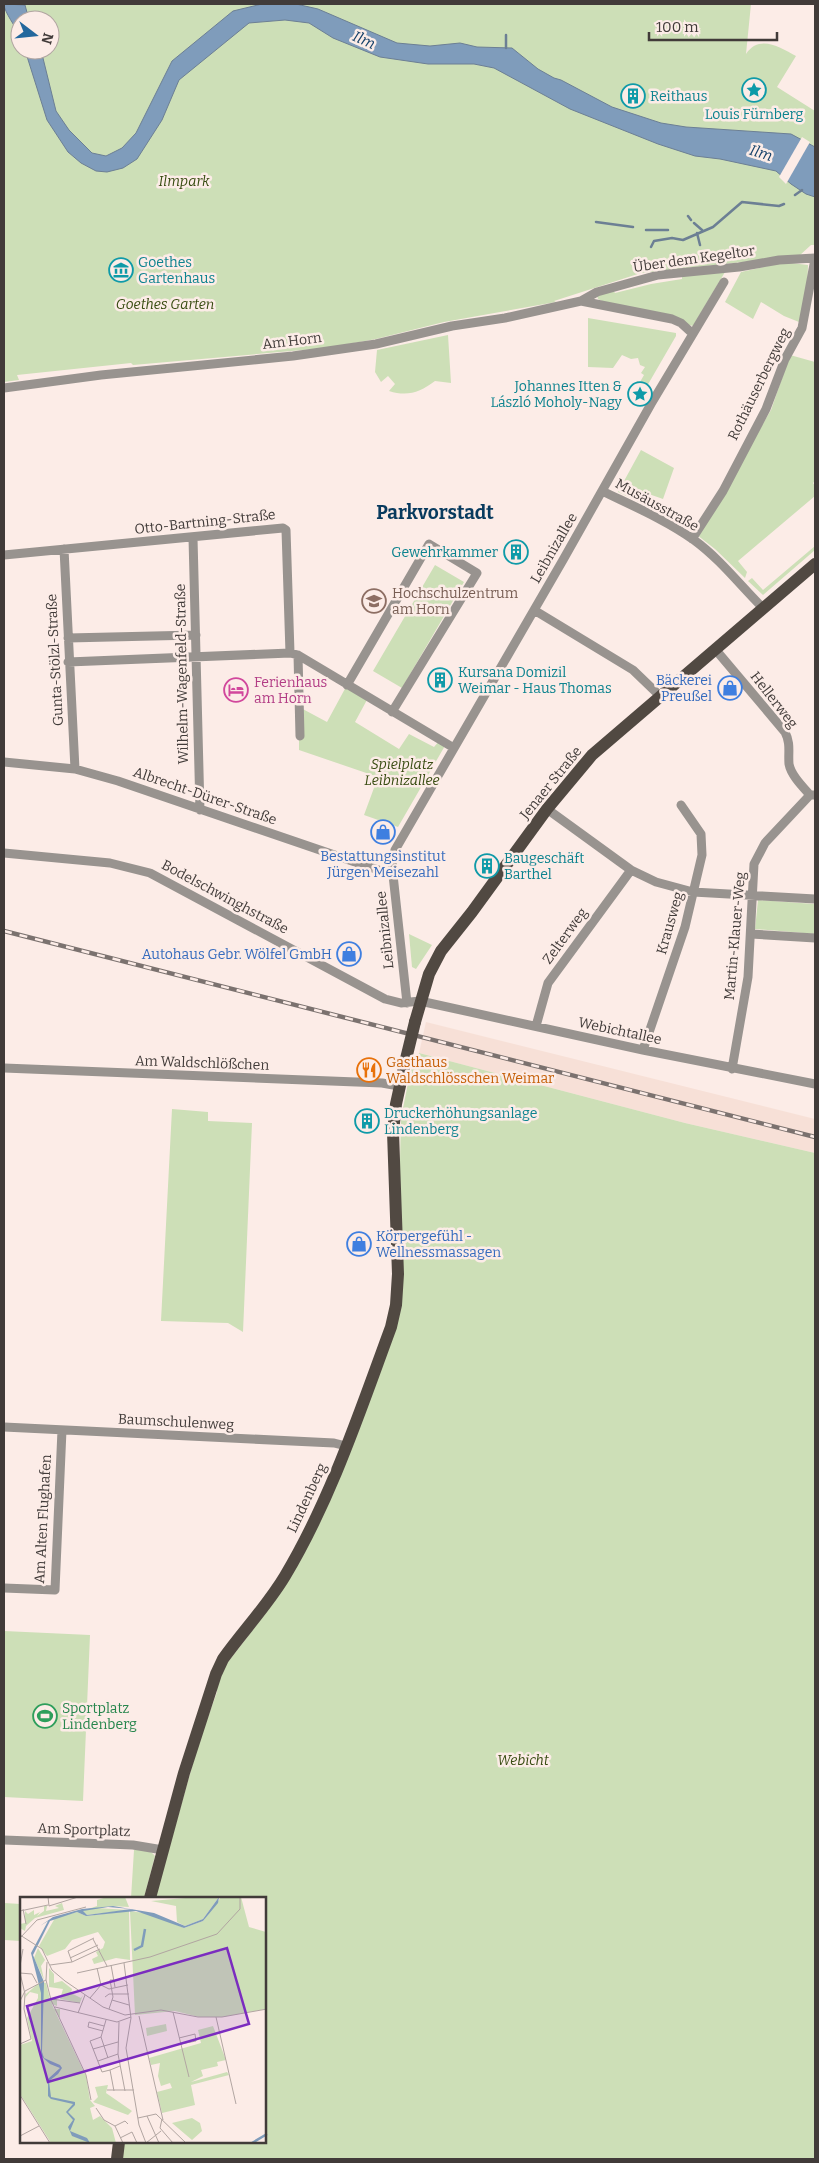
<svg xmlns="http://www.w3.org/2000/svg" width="819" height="2163" font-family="Bitter,serif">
  <rect width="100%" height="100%" fill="#fcece7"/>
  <path fill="#f7e0d7" d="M426 1022 815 1119V1153L685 1123 419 1053Z"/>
  <path fill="#cddfb7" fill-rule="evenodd" d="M4 4H751L746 54C759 34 780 47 796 56L777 87 815 111V245H811L799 256 641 273 554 301 556 302 444 322 376 339 326 348 133 365 131 363 17 375 19 380 4 382ZM20 20H50V50H20Z
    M791 263 808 265 807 290 799 322 784 316 761 302 753 319 725 302 741 272 777 264Z
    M725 272 693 326 606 303 598 299 597 296 613 290 615 293 651 284 682 279V275Z
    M588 318 676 333V336L643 393 633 387 637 381 640 382 644 375 641 373 645 367 640 365 638 358 631 359 622 355 613 368 588 367Z
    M448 335 451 383 435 381C420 392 408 397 389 391L395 384 388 376 381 382 375 372 377 350Z
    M790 355 815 362V481L813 483 815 486V496L738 561 747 572 745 578 715 549 697 535 771 410Z
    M641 450 674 468 663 499 646 493 641 503 618 492Z
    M815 546V550L763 595 748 581 752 578 763 590Z
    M435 565 464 582 402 688 373 671Z
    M347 685 368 698 355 722 399 749 409 734 434 747 440 740 446 744 398 827 364 815 378 777 299 750V707L327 722Z
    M758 900 815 904V934L755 929Z
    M409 934 432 945 416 969 412 967Z
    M419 1053 685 1123 815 1153V2159H122L124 2142H265V1898H155L199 1742 217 1692V1686L225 1666 268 1610 396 1329 401 1118 410 1073Z
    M172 1109 208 1112V1121L252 1123 243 1332 228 1323 161 1321Z
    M4 1631 90 1635 83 1801 4 1797Z
    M134 1850C142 1850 150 1849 155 1856L144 1898H131Z
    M4 1903 21 1904V1941L4 1940Z"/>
  <path fill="#7f9cbb" stroke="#6c7f94" d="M4 4 25 5 28 16 32 20H20V36C16 27 4 12 4 4Z
    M262 4H296L318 9 397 43 430 46 460 43 477 47 512 48 538 69 554 78 561 80 612 107 661 123 686 127 791 134 815 147V197L806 194 791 184 776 171 720 159 695 156 658 144 570 109 494 68 474 64H428L380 57 333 38 309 23 285 20 249 23 179 80 162 120 137 159 123 168 107 172 96 171 81 163 68 152 47 120 25 50H41L56 111 69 130 92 153 106 156 122 148 136 133 172 61 233 11Z"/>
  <path fill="#fcece7" d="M802 137 810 142 786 184 779 177Z"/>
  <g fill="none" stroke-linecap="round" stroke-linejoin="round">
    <path stroke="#6c7f94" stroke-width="2.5" d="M506 35V48
      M795 195 802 190
      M688 216 691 220
      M596 222 633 227
      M694 223 702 230
      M646 230H668
      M697 233 700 245
      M651 247 654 241 672 238 683 240 713 227 742 202 779 206 784 204"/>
    <path stroke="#98938f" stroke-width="9" d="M581 301 672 319 681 323 693 334
      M4 388 101 375 293 356 376 344 452 326 505 318 581 301 597 292 658 275 739 267 779 260 815 258
      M602 491C633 506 666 520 694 540 720 559 740 585 762 607
      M193 538 200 810
      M692 539 723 491 766 409 785 359 802 328 815 259
      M64 549 75 769
      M4 555 283 528 286 530 290 653
      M534 610 633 670 660 696
      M68 638 196 635
      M715 649 785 732C791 744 788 752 789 764 791 775 802 786 810 795H815
      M298 655 300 736
      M68 662 290 653 298 655 454 748
      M347 685 429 544 477 573 392 712
      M4 762 75 769 118 781 393 875
      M547 809 631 870 656 882 693 892 815 899
      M4 853 110 863 150 873 385 999 401 1003 420 1001 643 1050 815 1084
      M751 934 815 938
      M407 1003 393 875 392 862 395 850 563 560 651 404 724 282
      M536 1026 548 983 631 870
      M643 1050 685 927 702 855 701 834 681 805
      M4 1068 382 1083 399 1086
      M732 1069 748 977 754 864 765 843 810 795
      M4 1427 334 1443 346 1446
      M4 1588 55 1590 62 1430
      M4 1840 133 1845 163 1850"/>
    <path stroke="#514942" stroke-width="12" d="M415 1022 429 974 441 951 472 912 547 809 592 755 815 564
      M150 1898 184 1773 216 1674 223 1659C243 1631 267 1606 285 1576 331 1499 360 1411 391 1327L396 1305 398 1274 393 1132 396 1104 405 1063
      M117 2159 119 2142"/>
    <g stroke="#7b726f" stroke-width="4.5">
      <path id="rail" d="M4 931 815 1137"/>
    </g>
    <use href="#rail" stroke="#fcece7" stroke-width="2.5" stroke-dasharray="8" stroke-linecap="butt"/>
    <path stroke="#514942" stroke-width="12" d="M405 1063 415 1022"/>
  </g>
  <defs>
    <g id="sight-ring" transform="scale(1.25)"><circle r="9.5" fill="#fcece7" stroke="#0f9aa8" stroke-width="1.5"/><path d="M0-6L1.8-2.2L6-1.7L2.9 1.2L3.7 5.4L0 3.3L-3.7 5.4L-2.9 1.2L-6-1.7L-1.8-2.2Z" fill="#0f9aa8"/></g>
    <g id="building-ring" transform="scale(1.25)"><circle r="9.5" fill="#fcece7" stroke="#0f9aa8" stroke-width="1.5"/><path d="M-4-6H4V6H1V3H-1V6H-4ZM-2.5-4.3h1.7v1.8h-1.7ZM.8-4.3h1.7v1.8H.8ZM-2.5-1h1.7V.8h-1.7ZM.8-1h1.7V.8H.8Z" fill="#0f9aa8"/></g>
    <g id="museum-ring" transform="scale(1.25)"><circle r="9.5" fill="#fcece7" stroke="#0f9aa8" stroke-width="1.5"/><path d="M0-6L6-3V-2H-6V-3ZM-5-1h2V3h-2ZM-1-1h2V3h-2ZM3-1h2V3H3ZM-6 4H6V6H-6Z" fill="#0f9aa8"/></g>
    <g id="university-ring" transform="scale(1.25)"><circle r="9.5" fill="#fcece7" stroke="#8d6e63" stroke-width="1.5"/><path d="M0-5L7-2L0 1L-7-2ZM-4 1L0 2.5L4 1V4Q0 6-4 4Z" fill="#8d6e63"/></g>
    <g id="shop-ring" transform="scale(1.25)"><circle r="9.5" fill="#fcece7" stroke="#3f7fe0" stroke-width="1.5"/><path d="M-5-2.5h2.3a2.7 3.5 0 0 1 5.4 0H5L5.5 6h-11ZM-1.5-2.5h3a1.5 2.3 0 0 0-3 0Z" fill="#3f7fe0"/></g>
    <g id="hotel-ring" transform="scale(1.25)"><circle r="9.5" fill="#fcece7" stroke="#d1479c" stroke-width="1.5"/><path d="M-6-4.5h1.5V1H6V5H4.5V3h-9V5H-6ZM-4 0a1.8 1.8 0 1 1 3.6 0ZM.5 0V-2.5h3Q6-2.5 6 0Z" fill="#d1479c"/></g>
    <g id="restaurant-ring" transform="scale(1.25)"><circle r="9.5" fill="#fcece7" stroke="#e8710a" stroke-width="1.5"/><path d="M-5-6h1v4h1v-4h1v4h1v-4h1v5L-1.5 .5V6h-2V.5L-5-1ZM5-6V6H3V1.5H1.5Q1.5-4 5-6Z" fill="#e8710a"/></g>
    <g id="stadium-ring" transform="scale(1.25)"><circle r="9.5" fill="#fcece7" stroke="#2e9e5b" stroke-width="1.5"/><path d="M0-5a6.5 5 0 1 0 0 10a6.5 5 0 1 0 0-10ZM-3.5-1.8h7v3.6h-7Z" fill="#2e9e5b"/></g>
  </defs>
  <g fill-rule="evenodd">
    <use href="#sight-ring" x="754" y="90"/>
    <use href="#building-ring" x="633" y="96"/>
    <use href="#museum-ring" x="121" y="270"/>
    <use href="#sight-ring" x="640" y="394"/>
    <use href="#building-ring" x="516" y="552"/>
    <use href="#university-ring" x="374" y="601"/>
    <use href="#building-ring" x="440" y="680"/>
    <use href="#shop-ring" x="730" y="688"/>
    <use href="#hotel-ring" x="236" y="690"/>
    <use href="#shop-ring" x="383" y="832"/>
    <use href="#building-ring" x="487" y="866"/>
    <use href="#shop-ring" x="349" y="954"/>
    <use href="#restaurant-ring" x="369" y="1070"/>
    <use href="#building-ring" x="367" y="1121"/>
    <use href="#shop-ring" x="359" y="1244"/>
    <use href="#stadium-ring" x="45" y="1716"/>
  </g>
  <g text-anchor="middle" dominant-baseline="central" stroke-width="5" stroke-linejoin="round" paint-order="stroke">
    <g font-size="14" fill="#0d838f" stroke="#fcece7" text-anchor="start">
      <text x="650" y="96">Reithaus</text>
      <text x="754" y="114" text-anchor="middle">Louis Fürnberg</text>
      <text x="138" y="262">Goethes<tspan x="138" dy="16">Gartenhaus</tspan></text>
      <text x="622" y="386" text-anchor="end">Johannes Itten &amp;<tspan x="622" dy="16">László Moholy-Nagy</tspan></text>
      <text x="498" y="552" text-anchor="end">Gewehrkammer</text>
      <text x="458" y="672">Kursana Domizil<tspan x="458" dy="16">Weimar - Haus Thomas</tspan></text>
      <text x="504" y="858">Baugeschäft<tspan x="504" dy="16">Barthel</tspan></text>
      <text x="384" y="1113">Druckerhöhungsanlage<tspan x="384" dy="16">Lindenberg</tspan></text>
    </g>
    <g font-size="14" font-style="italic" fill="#374b10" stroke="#fcece7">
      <text x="184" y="181">Ilmpark</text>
      <text x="165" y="304">Goethes Garten</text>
      <text x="402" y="764">Spielplatz<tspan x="402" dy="16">Leibnizallee</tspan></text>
      <text x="523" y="1760">Webicht</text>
    </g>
    <g font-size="14" fill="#413b39" stroke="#fcece7">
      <text transform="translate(694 259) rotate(-8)">Über dem Kegeltor</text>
      <text transform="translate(292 341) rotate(-7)">Am Horn</text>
      <text transform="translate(759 384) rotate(-64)">Rothäuserbergweg</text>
      <text transform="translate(657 505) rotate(29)">Musäusstraße</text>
      <text transform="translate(205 522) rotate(-6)">Otto-Bartning-Straße</text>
      <text transform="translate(554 548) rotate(-60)">Leibnizallee</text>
      <text transform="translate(55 660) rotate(-93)">Gunta-Stölzl-Straße</text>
      <text transform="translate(182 674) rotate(-91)">Wilhelm-Wagenfeld-Straße</text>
      <text transform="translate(774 700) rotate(52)">Hellerweg</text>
      <text transform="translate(551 783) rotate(-51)">Jenaer Straße</text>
      <text transform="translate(205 796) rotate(19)">Albrecht-Dürer-Straße</text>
      <text transform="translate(225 897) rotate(28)">Bodelschwinghstraße</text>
      <text transform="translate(670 923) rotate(-74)">Krausweg</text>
      <text transform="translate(385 930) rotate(-96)">Leibnizallee</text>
      <text transform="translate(565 936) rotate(-54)">Zelterweg</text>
      <text transform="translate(735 936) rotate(-85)">Martin-Klauer-Weg</text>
      <text transform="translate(620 1031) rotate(12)">Webichtallee</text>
      <text transform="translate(202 1063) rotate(2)">Am Waldschlößchen</text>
      <text transform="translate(176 1422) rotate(3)">Baumschulenweg</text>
      <text transform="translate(307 1498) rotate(-65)">Lindenberg</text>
      <text transform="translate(43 1519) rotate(-87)">Am Alten Flughafen</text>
      <text transform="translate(84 1830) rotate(2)">Am Sportplatz</text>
    </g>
    <g font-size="14" fill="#785e54" stroke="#fcece7" text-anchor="start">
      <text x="392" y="593">Hochschulzentrum<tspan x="392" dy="16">am Horn</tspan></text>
    </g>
    <g font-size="14" fill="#366cbe" stroke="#fcece7" text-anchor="end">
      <text x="712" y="680">Bäckerei<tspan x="712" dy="16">Preußel</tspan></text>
      <text x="383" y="856" text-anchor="middle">Bestattungsinstitut<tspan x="383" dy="16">Jürgen Meisezahl</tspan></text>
      <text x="332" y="954">Autohaus Gebr. Wölfel GmbH</text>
      <text x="376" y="1236" text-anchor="start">Körpergefühl -<tspan x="376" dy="16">Wellnessmassagen</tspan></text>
    </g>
    <g font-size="14" fill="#b23c85" stroke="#fcece7" text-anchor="start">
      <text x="254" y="682">Ferienhaus<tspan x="254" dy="16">am Horn</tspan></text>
    </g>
    <g font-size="14" fill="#c56008" stroke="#fcece7" text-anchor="start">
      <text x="386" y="1062">Gasthaus<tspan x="386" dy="16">Waldschlösschen Weimar</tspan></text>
    </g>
    <g font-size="14" fill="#27864d" stroke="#fcece7" text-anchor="start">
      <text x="62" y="1708">Sportplatz<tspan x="62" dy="16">Lindenberg</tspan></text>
    </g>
    <g font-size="15" font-style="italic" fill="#15416a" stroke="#fcece7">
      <text transform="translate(364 40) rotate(24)">Ilm</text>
      <text transform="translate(761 153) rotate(18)">Ilm</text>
    </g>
    <g font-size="19" font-weight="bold" fill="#083a5e" stroke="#fcece7">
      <text x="435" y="512">Parkvorstadt</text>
    </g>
  </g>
  <g transform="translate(20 1897)">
    <rect width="246" height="246" fill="#fcece7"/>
    <path d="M87 0H105L109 10 93 9 77 11 109 13 67 18 62 14 77 9V3ZM177 0H199L183 22 165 29 157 25 156 9 131 4ZM201 0H221L229 30 246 35V112L202 120H179L155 114 115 118 110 14 131 17 164 31 183 24ZM42 6 44 13 15 21 6 29 5 34 0 31V27L5 26V14L8 17 14 13V18L20 15 17 19 24 14V9H27L26 14 39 11 35 9ZM109 14 110 63 96 61 74 67 72 62 78 59 76 55 83 51 85 45 78 35 52 43 45 52 27 59 19 49 35 21 57 15 66 19ZM18 51 25 63 21 69 24 83 14 61ZM29 71 34 77V86L42 84 52 92 51 96 61 101 63 98 60 106 40 102 43 92 29 90ZM19 78 22 85 26 86 30 103 37 102V109L32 107 34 112H40V121L35 114 66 179 70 203 75 209 70 211 73 223 80 219 92 231 96 246H31L0 197V148L12 144 7 121 18 101V97L10 95 5 101 6 97 19 86ZM146 127 147 134 127 139 126 131ZM193 129 206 163 197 165 198 169 181 173 183 179 171 185 207 175 209 178 171 188 175 208 142 216 137 195 152 191 150 186 141 189 138 179 140 166 131 168 129 161 181 146 178 133ZM88 188 86 196 112 214 108 218 73 205 78 200 75 190ZM172 221 180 226 182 234 172 243 152 226Z" fill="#cddfb7"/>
    <path d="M199 0 198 6 183 24 164 31 116 14 66 19 57 15 30 24 13 58 24 85 22 155 24 161 40 168 42 171 38 177 29 184 31 200 55 205V208L48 215 55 222 50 234 67 241 70 246 52 239 48 230 53 223 46 215 53 207 31 202 28 199V182L40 171 30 167 21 159V96L11 56 28 24 20 29 33 20 62 12 93 9 134 16 165 29 183 22ZM88 10 111 12 67 18 63 14Z" fill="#7f9cbb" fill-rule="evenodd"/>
    <path fill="none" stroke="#7f9cbb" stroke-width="2.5" d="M114 53 122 49 125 32M232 246 247 237"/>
    <path fill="none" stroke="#b1a5a1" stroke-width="1" d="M28 0 29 9 58 0M3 12 6 27M0 14 28 8M0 38 22 52 32 73 45 84 83 110 105 118 141 113 178 120H202L247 112M0 41 17 23 66 10M73 42 87 69M50 61 78 48M27 65 26 83 31 103 66 178 71 203M52 65 48 54 74 41M104 66 111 121 106 151 119 228 126 246M30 68 52 65 80 52M91 68 95 90M0 69 3 52M0 76 5 97 4 112 11 142 0 147M0 76 12 77 17 86M57 76 130 60 197 37 220 12V0M81 88 89 92 108 88M85 100 89 97H109M70 101 81 88 77 71M31 102 60 106M92 103 109 108M0 104 5 94 26 83M35 110 97 125 111 120M89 112 93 100 90 83H94M153 115 169 180M58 116 65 98M119 119 143 223M196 120 216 207M86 123 81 140 88 161M99 125 98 157 105 194M83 134 68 130 69 125 84 129M81 140 70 144 82 175 90 173M159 141 175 137 176 144 161 147M73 152 98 145M78 164 98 157M87 193H114M94 194 90 173 100 169M0 198 30 246M76 211 84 223 95 229 103 246M127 219 139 246M118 221 136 217 166 246M142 222 140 231 153 246M95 229 105 224 108 227M0 239 19 229M100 241 112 235 117 246M126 246 141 234"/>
    <path fill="#7b2cbf" fill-opacity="0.15" stroke="#7b2cbf" stroke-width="2.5" d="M207 51 229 127 28 185 7 109Z"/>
    <rect width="246" height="246" fill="none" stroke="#413b39" stroke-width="2.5"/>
  </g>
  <rect width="819" height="2163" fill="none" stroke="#413b39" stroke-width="10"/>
  <g transform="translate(35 35) rotate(106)"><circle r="24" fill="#fcece7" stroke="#b1a5a1"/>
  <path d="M0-4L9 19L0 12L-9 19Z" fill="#23689d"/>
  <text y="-8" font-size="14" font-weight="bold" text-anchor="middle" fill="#413b39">N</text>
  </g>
  <path d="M649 32v8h128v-8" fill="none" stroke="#413b39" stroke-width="2.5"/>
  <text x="656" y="32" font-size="15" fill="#413b39" stroke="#fcece7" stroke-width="4" paint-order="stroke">100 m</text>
</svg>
